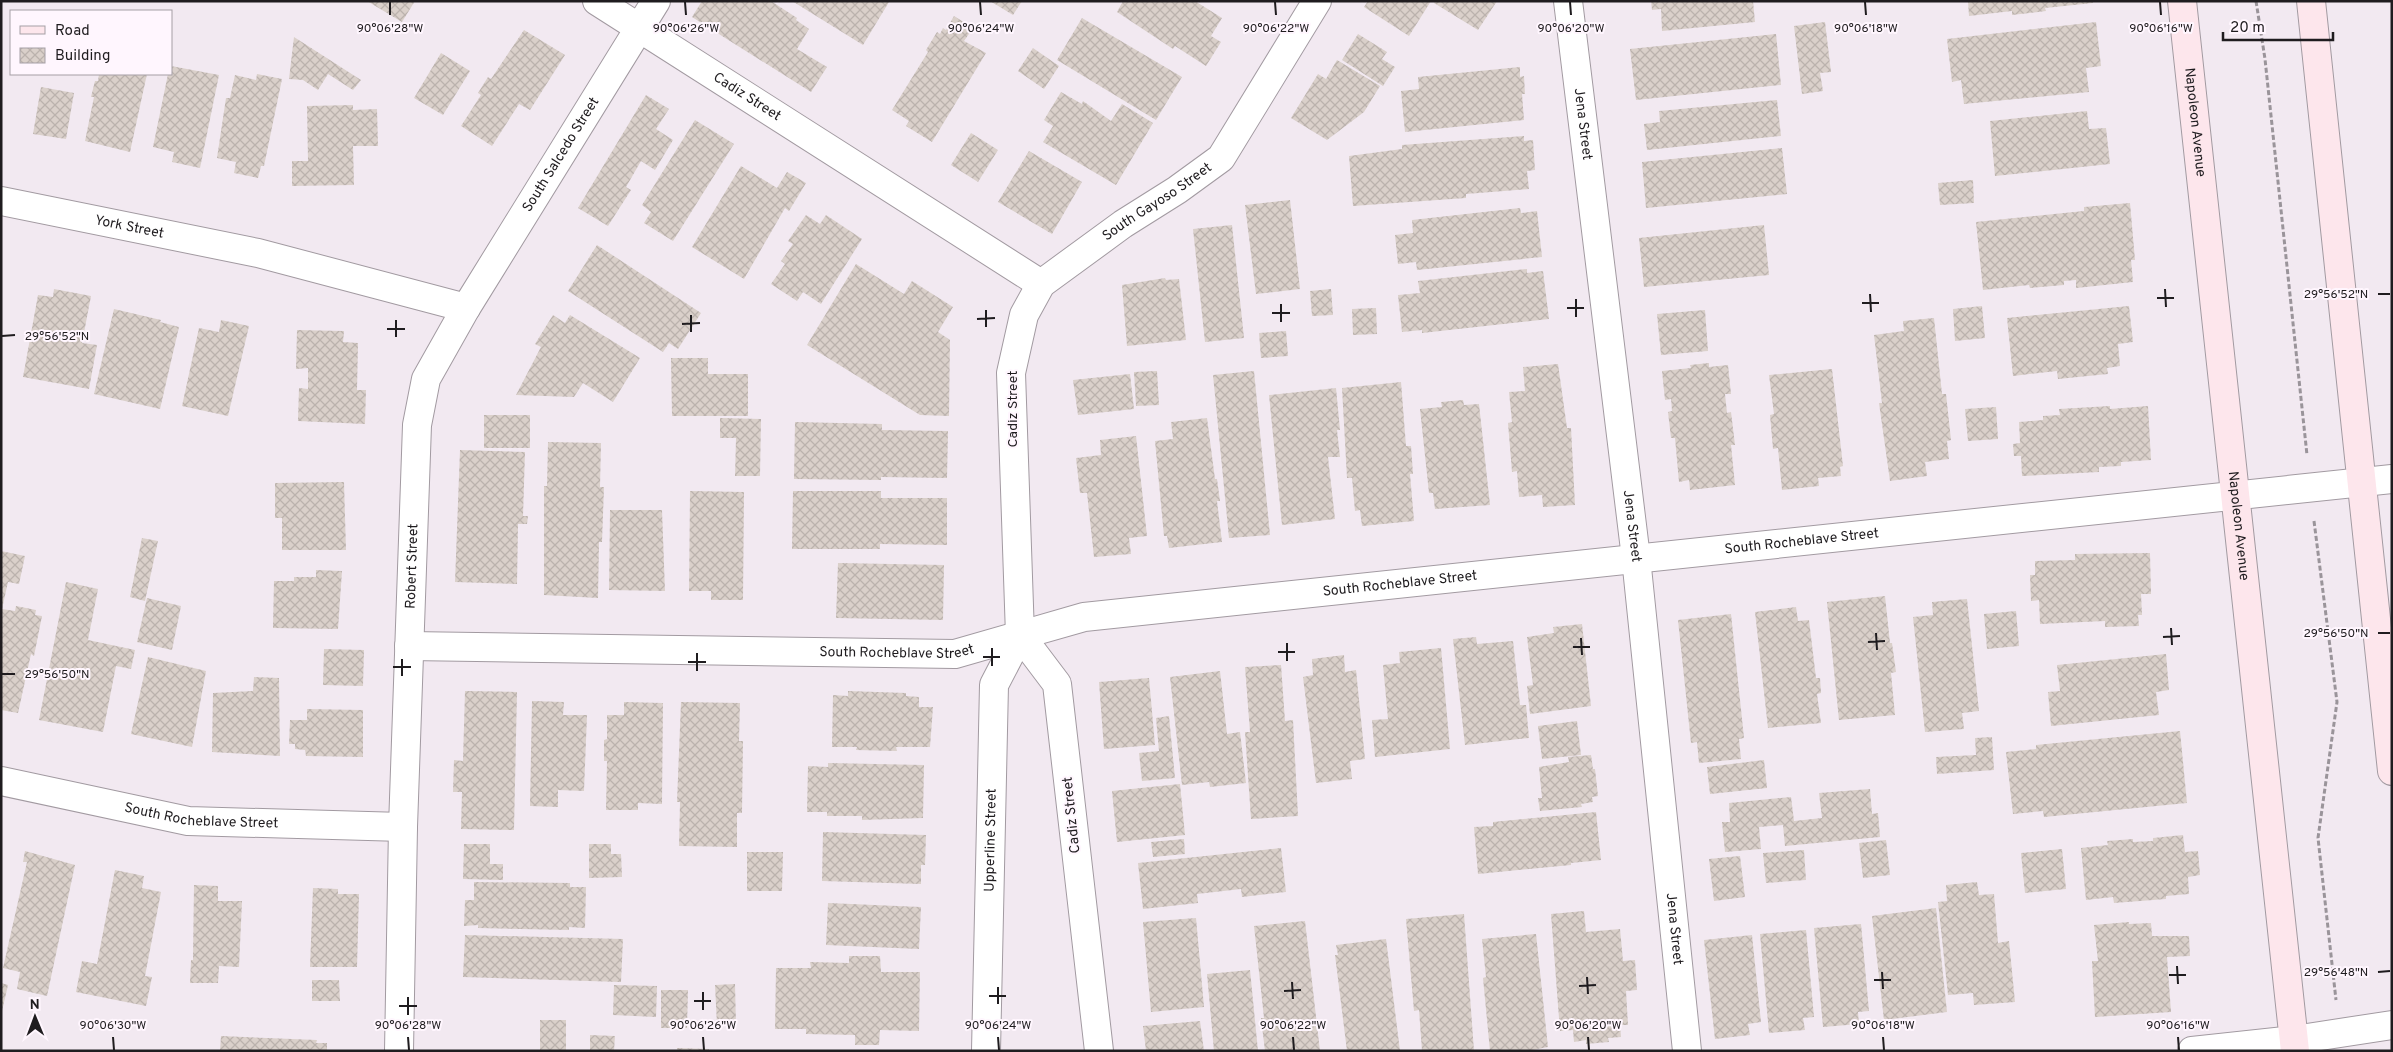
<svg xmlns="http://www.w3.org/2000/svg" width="2393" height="1052" font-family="Overpass,sans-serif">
  <defs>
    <pattern id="building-cross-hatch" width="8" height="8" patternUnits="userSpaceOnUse" patternTransform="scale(1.25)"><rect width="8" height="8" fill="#dad0ca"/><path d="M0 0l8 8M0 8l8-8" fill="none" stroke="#bbb2ad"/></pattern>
  </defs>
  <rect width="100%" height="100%" fill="#f2e9f1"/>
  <path fill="url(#building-cross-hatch)" d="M367 1H415L402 22Z
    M702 1H771L797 18 796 20 809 29 797 49 827 67 811 92 692 17Z
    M792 1H888L889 2 863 45Z
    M990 1H1022L1013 15Z
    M1123 1H1195L1222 18 1211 36 1221 42 1206 66 1175 46 1173 49 1117 12Z
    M1368 1H1431L1409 36 1364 7Z
    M1435 1H1497L1478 30 1434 3Z
    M1651 1H1753L1755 22 1662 31 1661 9 1652 10Z
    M1968 1H2092L2093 3 2045 8 2046 11 2012 15V11L1969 16Z
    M954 16 973 28 964 41 986 53 932 142 906 126 909 121 892 110 928 52 926 50 937 32 940 34 943 28 946 30Z
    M1082 18 1182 77 1156 120 1057 60Z
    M1825 22 1831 72 1820 73 1823 91 1802 94 1794 26Z
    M2096 22 2101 66 2086 68 2089 92 1964 104 1961 80 1952 82 1947 39Z
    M524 30 565 55 530 110 519 104 492 146 461 126 481 95 478 93 488 77 491 79Z
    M1358 34 1387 52 1382 59 1395 67 1383 86 1342 60Z
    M1776 34 1781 85 1636 100 1630 49Z
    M294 37 361 80 353 90 328 74 318 90 303 80 289 79Z
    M1033 48 1059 66 1044 89 1018 71Z
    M441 53 470 71 443 115 414 98Z
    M1337 60 1380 86 1364 112 1327 140 1291 118 1318 74 1326 79Z
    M171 66 219 75 200 168 172 162 174 152 153 147 168 74H171Z
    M1520 67V77L1524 76 1525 94H1522L1524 120 1405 132 1401 91 1419 89 1418 77Z
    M99 74H147L130 152 85 141 94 97H91L95 81H98Z
    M257 74 282 79 264 166H261L258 178 234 173 236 162 217 158 226 98H230L235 75 256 80Z
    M41 87 74 93 66 139 33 134Z
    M1061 92 1082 104 1083 101 1111 121 1122 104 1153 123 1116 185 1043 142 1053 126 1044 120Z
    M646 95 669 109 656 129 673 140 655 170 641 161 626 187 631 190 608 226 578 208Z
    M1777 100 1781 136 1647 150 1644 124 1660 122 1659 111Z
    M353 105V110L377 109 378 146H353L354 185 292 186V161H308L307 106Z
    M2087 111 2089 129 2106 128 2110 164 1995 176 1990 121Z
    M695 120 734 144 673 241 644 223 651 212 642 205Z
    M971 133 998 150 978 182 951 165Z
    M1524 136V141L1533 140 1535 170 1527 171 1529 189 1466 194V198L1353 206 1349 156 1402 149V145Z
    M1782 148 1787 194 1646 208 1642 162Z
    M1029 151 1082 182 1052 234 998 202Z
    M741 166 777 188 787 172 806 183 789 211 785 208 744 279 692 247Z
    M1973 180 1974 203 1940 205 1938 183Z
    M1290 200 1300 289 1256 294 1245 205Z
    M2130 203 2135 260H2131L2133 282 2076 288V280L2064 281V285L2030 288 2029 285 1983 290 1976 222 2084 211V207Z
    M1520 208 1521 213 1537 211 1542 257 1417 270 1416 262 1398 264 1395 235 1413 233 1412 220Z
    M806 215 820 224 826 215 862 239 821 304 803 292 797 301 771 284 785 264 781 261 793 244 788 241Z
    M1232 225 1244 338 1205 342 1193 229Z
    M1764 225 1769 275 1644 287 1639 238Z
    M597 245 701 313 678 349 669 343 663 352 568 291Z
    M856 264 904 294 912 281 953 307 938 332 950 340 949 416 920 415 807 345Z
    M1527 269V273L1543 271 1549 319 1422 333V330L1402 332 1398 295 1420 293 1418 281Z
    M1165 278 1166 280 1179 279 1186 340 1127 346 1122 285Z
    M54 289 91 296 82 343 97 345 89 389 23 377 38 295 53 297Z
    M1331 289 1333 315 1312 316 1310 291Z
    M1982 306 1985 338 1955 341 1953 309Z
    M2129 306 2133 342 2118 344 2120 366 2107 368 2108 374 2058 379 2057 371 2013 376 2007 318Z
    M1376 308 1377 334 1353 335 1352 309Z
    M114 309 161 320 160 322 179 327 160 409 94 394Z
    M1705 310 1708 351 1661 355 1657 314Z
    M553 315 565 323 570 315 640 358 613 402 583 383 574 397 516 395 541 347 535 344Z
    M1934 318 1942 394H1946L1951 440 1947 441 1949 459 1925 462 1927 476 1890 481 1879 403H1882L1874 335 1904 331 1903 321Z
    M221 320 249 326 228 416 182 406 199 328 219 332Z
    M297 330 344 331 343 342 358 343 357 390H366L365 424 298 421 299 388 308 389V368L296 369Z
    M1286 331 1288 356 1261 358 1259 333Z
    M671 358H708V374H748V416H672Z
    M1709 363V367L1728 365 1731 394H1725L1727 413 1731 412 1735 445H1731L1735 485 1690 490 1689 480 1679 482 1675 438H1671L1668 412 1672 411 1671 399 1665 400 1662 371 1691 368 1690 365Z
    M1558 364 1567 428H1571L1575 505 1543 507 1542 495 1519 497 1517 471 1512 472 1508 423 1512 422 1509 392 1525 391 1523 367Z
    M1832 369 1843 466 1840 467 1841 476 1818 478 1819 486 1782 490 1778 448 1773 449 1770 415 1774 414 1769 375Z
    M1157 371 1159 405 1136 406 1134 372Z
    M1254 371 1270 535 1229 538 1213 375Z
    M1130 374 1134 409 1078 415 1073 380Z
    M1401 382 1406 446H1411L1413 474H1410L1414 521 1362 526 1360 510 1355 511 1352 478H1347L1342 388Z
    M1336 388 1340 430H1337L1340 457H1328L1335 519 1282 525 1269 395Z
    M1463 400 1464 405 1479 404 1490 505 1435 509 1433 493H1429L1420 409 1442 407 1441 402Z
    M2110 406V409L2148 406 2151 460 2121 462V466L2099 467V472L2022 476 2021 456H2014L2013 444 2020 443 2019 422 2043 420V416L2060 415 2059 409Z
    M1996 407 1998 439 1968 441 1965 409Z
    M484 415H530V448H484Z
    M720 418 761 419 760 476H735L736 438H720Z
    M1207 418 1215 479H1217L1220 501H1217L1222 542 1169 548 1167 536H1164L1155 441 1173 439 1171 422Z
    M795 422 882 424V430L948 431 947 478 881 477V480L794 479Z
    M1136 436 1147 536 1129 538 1131 554 1094 557 1087 493H1080L1076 458 1101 455 1100 440Z
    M548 442 601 443 600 487H604L602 542H599L598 598 544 595V486H547Z
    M460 450 525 452 523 516H528L527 524H518L517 584 455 582Z
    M344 482 346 550H282V518H275V483Z
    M690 491 744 492 743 600H711V591H689Z
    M793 491H881V498H947V545L880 544V549H792Z
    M610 510H662L665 591 609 590Z
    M142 538 158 541 145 601 130 597Z
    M1 551 25 556 19 584 8 582 2 609 15 611 16 606 36 610 35 615 42 616 34 656 31 654 18 713 1 710Z
    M2150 553 2151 594H2141L2142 615H2138L2139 626 2105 627V621L2040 624 2039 600 2031 601 2030 575H2035V561L2075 560V554Z
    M838 563 944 565 943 620 836 618Z
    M316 570 342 571 338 629 273 628 274 581H294V577H316Z
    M66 582 98 589 88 640 135 650 131 669 116 666 103 732 39 720Z
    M1885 596 1890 643H1892L1896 672 1891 673 1895 715 1839 720 1827 602Z
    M147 598 181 606 172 650 137 642Z
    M1967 599 1979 711 1962 713 1964 729 1925 732 1913 617 1933 615 1932 602Z
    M1796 607 1798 621 1809 620 1816 678H1820L1821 693 1817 694 1821 723 1768 728 1755 612Z
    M2016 611 2019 646 1987 649 1984 614Z
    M1731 614 1744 738 1739 739 1741 759 1699 763 1697 742 1691 743 1678 620Z
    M1582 624 1591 706 1530 714 1527 686 1533 685 1527 637 1554 633 1553 627Z
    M1476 637 1477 644 1513 641 1520 705H1526L1529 738 1465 745 1453 639Z
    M1441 648 1450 749 1375 757 1372 720 1388 719 1383 665 1400 663 1399 652Z
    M324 649 364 650 363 686 323 685Z
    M2166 654 2169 690 2156 692 2159 715 2051 726 2048 692 2060 691 2057 665Z
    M1344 655 1345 672 1356 670 1365 759 1350 761 1352 779 1316 783 1303 677 1313 675 1312 659Z
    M148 657 206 671 192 747 131 734Z
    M1281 665 1285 721 1293 720 1298 816 1251 819 1245 732H1250L1245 667Z
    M1220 671 1227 734 1240 732 1246 783 1210 787 1209 782 1182 785 1170 677Z
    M254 677 279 678 280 756 212 752 213 693 253 691Z
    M1149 678 1155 745 1104 749 1099 682Z
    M465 691 517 692 514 830 461 829 462 792H453L454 760 463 761Z
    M848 691 906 693V696L919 697V707H933L930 747H896L897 751 856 750 857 747H832L833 695 848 696Z
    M532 701 564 702 563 715H587L584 791 558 790V807L530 806Z
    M624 702 663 703 662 804 638 803V810H606L607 761H604V740L607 739V715H624Z
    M681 702 740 703 739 741H743L742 813H737V847L679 846 680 802H677Z
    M307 709 363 710V757L306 756 305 750 295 749V744H289L290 720H307Z
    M1169 716 1175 778 1142 781 1139 753 1159 751 1156 718Z
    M1577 721 1581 755 1542 759 1538 726Z
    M2180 731 2187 803 2044 817 2043 811 2013 814 2006 752 2036 749V745Z
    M1992 737 1994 770 1937 774 1936 757 1976 755 1975 738Z
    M1591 755 1593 769H1595L1598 796 1592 797 1593 802 1581 804 1582 807 1540 811 1538 798H1542L1539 767 1569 762 1568 757Z
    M1764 760 1767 788 1710 794 1707 767Z
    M828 763 924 765 923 818 862 820V816H827V812H807L808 766 828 767Z
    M1180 784 1185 835 1117 842 1112 791Z
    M1870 789 1872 814 1878 813 1880 837 1785 846 1783 825 1759 827 1761 849 1725 852 1722 822H1730L1729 803 1791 797 1794 821 1822 818 1819 793Z
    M1596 812 1601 860 1571 863V865L1478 874 1474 827 1493 826V822Z
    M823 832 926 835 925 865H921V884L822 881Z
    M2183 835 2185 852 2198 851 2200 875 2188 877 2189 894 2166 896V899L2114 903 2113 897 2086 900 2081 848 2108 845 2107 841 2133 839V842L2153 841V838Z
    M1184 839 1185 854 1153 857 1151 842Z
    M1886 840 1890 875 1863 878 1859 843Z
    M464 844H490V864H503V880L463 879Z
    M589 844H611V854H621L622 877 589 878Z
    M1281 848 1286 892 1242 897 1241 889 1197 894 1198 903 1143 909 1138 863Z
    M2062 849 2066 889 2025 893 2021 853Z
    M1804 850 1806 880 1766 883 1763 853Z
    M25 851 75 865 47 996 17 989 20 972 3 968 27 862H23Z
    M747 852H783L782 891H747Z
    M1740 856 1745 897 1714 901 1709 859Z
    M115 870 144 876 142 888 161 892 145 976 152 977 146 1006 76 992 82 961 97 964Z
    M474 882 570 883V887H586L585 928 569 927V930L478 928V925L464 926 465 900H474Z
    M1977 882 1979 895 1994 894 1998 943 2009 941 2015 1002 1974 1005 1973 993 1948 995 1938 902 1947 901 1946 885Z
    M194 885 218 886V901H242L239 967 219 966 218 983H190L191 960H193Z
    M313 888 338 889V894H359L357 967H310Z
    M828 903 921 907 919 949 826 945Z
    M1936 908 1947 1012 1884 1020 1872 916Z
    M1584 911 1586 932 1620 929 1623 961 1635 960 1637 990 1626 991 1628 1025H1620L1621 1037 1608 1038 1609 1042 1586 1044V1040L1574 1042 1573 1030 1560 1031 1551 914Z
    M1464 914 1474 1051H1422L1419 1010 1414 1011 1406 919Z
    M1196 918 1204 1007 1151 1012 1143 922Z
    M1305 921 1320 1051H1265L1261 1018H1264L1254 926Z
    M2129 922V924L2151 923 2152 936H2189L2190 956 2167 957 2171 1012 2095 1017 2092 961H2098L2094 925Z
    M1861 924 1869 1011 1858 1012 1859 1024 1823 1027 1814 928Z
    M1806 930 1814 1017 1803 1018 1805 1030 1769 1033 1760 934Z
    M1536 934 1548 1047 1527 1051H1490L1483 978 1486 977 1482 939Z
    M465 935 623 939 621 982 463 977Z
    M1752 935 1761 1022 1748 1024 1750 1035 1715 1039 1704 940Z
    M1386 939 1400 1051H1347L1335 955H1338L1336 945Z
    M849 956H880L881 972H920L919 1031 880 1030 879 1045H855V1035L806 1034V1029H775L776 968H811L810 962 849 963Z
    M1250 970 1258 1051H1214L1207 974Z
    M312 980H339L340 1001H312Z
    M1 983 8 985 2 1011 1 1010Z
    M735 984 736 1025H717L715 985Z
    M614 985 657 986 656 1017 613 1015Z
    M661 990H688L687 1028H661Z
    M540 1020H566V1051H540Z
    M1200 1021 1204 1051H1146L1143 1026Z
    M590 1035 615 1036 614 1051H590Z
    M221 1036 317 1040 316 1043H327V1051H220Z
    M677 1048 709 1049V1051H677Z"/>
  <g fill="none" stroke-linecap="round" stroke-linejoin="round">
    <g stroke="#a29aa1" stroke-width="30">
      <g id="minor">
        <path id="s1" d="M597 1 1041 284"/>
        <path id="s2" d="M1568 1 1636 558 1687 1051"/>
        <path id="s3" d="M1 201 258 253 466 308"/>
        <path id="s4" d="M409 646 955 654 1084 617 2392 479"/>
        <path id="s5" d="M1 781 188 821 403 827"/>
        <path id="s6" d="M399 1051 403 827 417 425 426 379 466 308 656 1"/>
        <path id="s7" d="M986 1051 994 685 1020 635"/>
        <path id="s8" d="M1099 1051 1057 684 1020 635 1011 373 1024 315 1041 284 1123 224 1177 190 1221 158 1317 1"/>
        <path d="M2192 1051 2294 1040 2392 1025"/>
      </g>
    </g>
    <g stroke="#a29aa1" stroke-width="30">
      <g id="secondary">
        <path id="s9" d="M2182 1 2295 1051"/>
        <path d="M2311 1 2392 771"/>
      </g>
    </g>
    <path stroke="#9a949a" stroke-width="3" stroke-dasharray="5 2.5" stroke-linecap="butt" d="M2256 1 2265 59 2307 455
      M2314 521 2337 702 2318 838 2336 1000"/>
    <use href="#minor" stroke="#fff" stroke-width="28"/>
    <use href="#secondary" stroke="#fde6ec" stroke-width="28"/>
  </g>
  <path fill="none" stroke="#1f1c1f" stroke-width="2" d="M390 2V15M685 2 686 15M980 2 981 15M1275 2 1276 15M1570 2 1571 15M1865 2 1866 15M2160 2 2161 15M2165 289 2166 307M1870 294 1871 312M2378 294H2390M2157 298H2174M1576 299V317M1862 303H1879M1281 304V322M1567 308H1584M986 310V327M1272 313H1290M691 315V332M977 319 995 318M396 320V337M682 324 700 323M387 329H405M2 336 15 335M2171 628 2172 645M1876 633 1877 650M2378 633H2390M2163 637 2180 636M1581 638 1582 655M1868 642 1885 641M1287 643V661M1573 647H1590M992 648V666M1278 652H1295M697 653V671M983 657H1000M402 659V676M688 662H706M393 667H411M2 674H15M2177 966 2178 984M1882 972 1883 989M2378 972 2390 971M2169 975H2186M1587 977 1588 994M1874 980H1891M1292 982 1293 999M1579 986 1596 985M998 987V1004M1284 991 1301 990M703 992V1010M989 996H1006M408 997V1015M694 1001H711M399 1006H417M113 1037 114 1050M408 1037 409 1050M703 1037 704 1050M998 1037 999 1050M1293 1037 1294 1050M1588 1037 1589 1050M1883 1037 1884 1050M2178 1037 2179 1050"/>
  <g text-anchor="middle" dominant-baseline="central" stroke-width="4" stroke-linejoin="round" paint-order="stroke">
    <g font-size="14" fill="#1f1c1f" stroke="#fff6fe">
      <text stroke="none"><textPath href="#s1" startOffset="178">Cadiz Street</textPath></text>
      <text stroke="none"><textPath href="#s9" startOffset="122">Napoleon Avenue</textPath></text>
      <text stroke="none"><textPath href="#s2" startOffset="124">Jena Street</textPath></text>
      <text stroke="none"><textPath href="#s6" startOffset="935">South Salcedo Street</textPath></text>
      <text stroke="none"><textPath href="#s8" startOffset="930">South Gayoso Street</textPath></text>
      <text stroke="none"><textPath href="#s3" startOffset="131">York Street</textPath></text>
      <text transform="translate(1013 409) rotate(-90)">Cadiz Street</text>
      <text stroke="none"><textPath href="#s2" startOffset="529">Jena Street</textPath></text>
      <text stroke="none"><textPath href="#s9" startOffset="528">Napoleon Avenue</textPath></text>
      <text stroke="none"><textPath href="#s4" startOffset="1402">South Rocheblave Street</textPath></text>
      <text stroke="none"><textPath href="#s6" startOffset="485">Robert Street</textPath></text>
      <text stroke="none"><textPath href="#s4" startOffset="998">South Rocheblave Street</textPath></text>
      <text stroke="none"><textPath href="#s4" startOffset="488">South Rocheblave Street</textPath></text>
      <text stroke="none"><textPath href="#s5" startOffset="204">South Rocheblave Street</textPath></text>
      <text transform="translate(1072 815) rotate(-96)">Cadiz Street</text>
      <text stroke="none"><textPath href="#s7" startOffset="211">Upperline Street</textPath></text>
      <text stroke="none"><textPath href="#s2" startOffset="934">Jena Street</textPath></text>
    </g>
  </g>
  <g font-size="12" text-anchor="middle" fill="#1f1c1f" stroke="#fff6fe" stroke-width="4" stroke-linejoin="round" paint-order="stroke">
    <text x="390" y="32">90°06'28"W</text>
    <text x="686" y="32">90°06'26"W</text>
    <text x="981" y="32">90°06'24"W</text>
    <text x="1276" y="32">90°06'22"W</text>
    <text x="1571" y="32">90°06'20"W</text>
    <text x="1866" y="32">90°06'18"W</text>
    <text x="2161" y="32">90°06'16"W</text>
    <text x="2336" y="298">29°56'52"N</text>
    <text x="57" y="340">29°56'52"N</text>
    <text x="2336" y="637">29°56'50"N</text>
    <text x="57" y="678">29°56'50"N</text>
    <text x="2336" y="976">29°56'48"N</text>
    <text x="113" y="1029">90°06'30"W</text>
    <text x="408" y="1029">90°06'28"W</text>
    <text x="703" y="1029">90°06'26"W</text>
    <text x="998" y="1029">90°06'24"W</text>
    <text x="1293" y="1029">90°06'22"W</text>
    <text x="1588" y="1029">90°06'20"W</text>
    <text x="1883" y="1029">90°06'18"W</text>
    <text x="2178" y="1029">90°06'16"W</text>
  </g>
  <rect width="2393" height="1052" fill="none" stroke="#1f1c1f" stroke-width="5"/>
  <rect x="10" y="10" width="162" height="65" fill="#fff6fe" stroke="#a59fa5"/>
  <rect x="20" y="26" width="25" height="8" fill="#fde6ec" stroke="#a59fa5"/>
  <text x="55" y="35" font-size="15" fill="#1f1c1f">Road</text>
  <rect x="20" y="48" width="25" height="15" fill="url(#building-cross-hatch)" stroke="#a59fa5"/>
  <text x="55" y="60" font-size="15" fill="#1f1c1f">Building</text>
  <g transform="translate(35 1017) rotate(359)" stroke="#fff6fe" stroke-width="4" paint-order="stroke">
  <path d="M0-4L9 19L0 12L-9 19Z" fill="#1f1c1f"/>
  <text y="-8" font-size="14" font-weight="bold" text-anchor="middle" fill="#1f1c1f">N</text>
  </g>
  <path d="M2223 32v8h110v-8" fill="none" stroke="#1f1c1f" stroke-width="2.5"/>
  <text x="2230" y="32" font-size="15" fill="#1f1c1f" stroke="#fff6fe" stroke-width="4" paint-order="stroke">20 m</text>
</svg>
